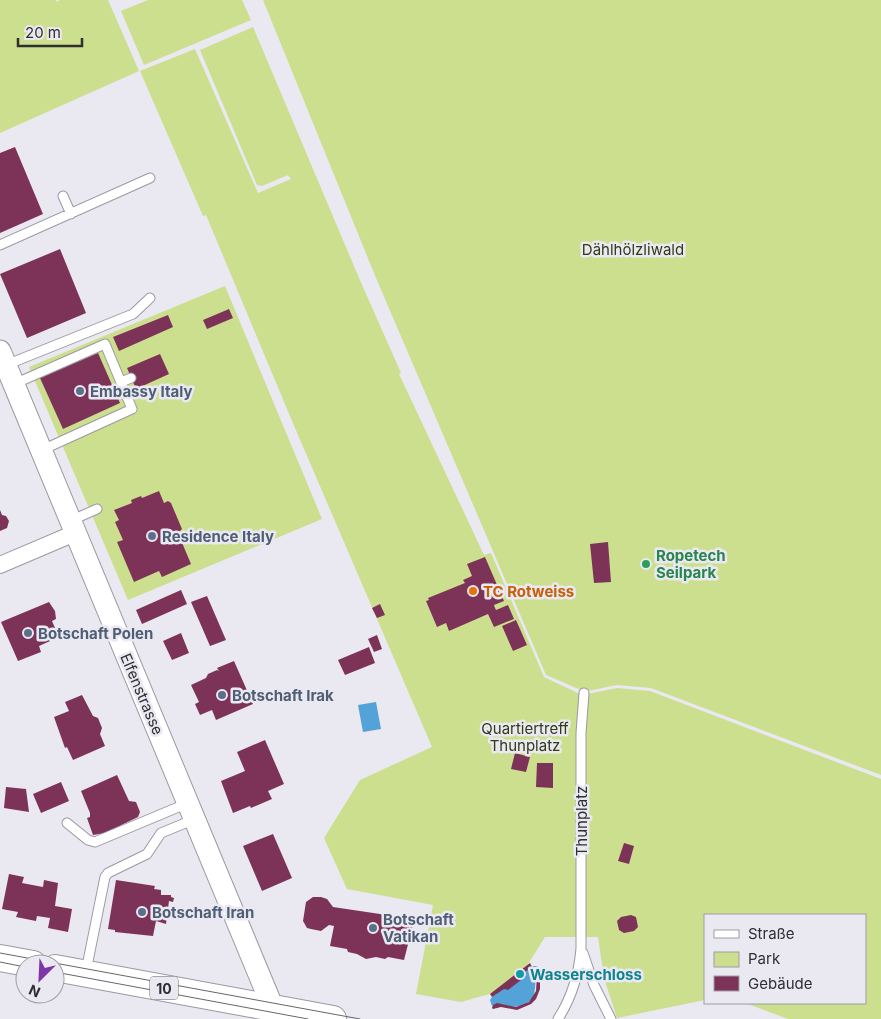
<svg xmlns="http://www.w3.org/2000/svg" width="881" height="1019" font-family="Inter,sans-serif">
  <rect width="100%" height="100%" fill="#eae8f1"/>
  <path fill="#ccdf8e" d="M0 0H56L57 2 60 0H108L139 71 0 133Z
    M148 0H242L251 20 144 65 121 11Z
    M263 0H881V775L651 688 617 685 588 691 581 690 546 675 376 278Z
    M253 27 359 278 401 373 399 374 484 555 491 553 544 677 582 695 617 688 650 691 881 779V1019H788L745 1003H865V915H705V1000L617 1018 604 978 598 937H545L527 966 493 993 461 1002 416 994 433 905 347 889 324 838 360 780 432 747 292 421 206 215 203 216 140 71 195 49 258 193 291 179 288 175 262 186 257 185 200 50Z
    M225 286 322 519 128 600 29 367Z"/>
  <path fill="#53a2d8" d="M376 702 381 729 363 732 358 705Z
    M533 966H537L540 969C530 982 543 1001 519 1006 509 1009 501 1000 492 1006L490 1000 492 997Z"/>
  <path fill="#7d3358" d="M15 147 43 214 0 233V153Z
    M60 249 86 313 27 338 0 274Z
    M229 309 233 318 207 329 203 320Z
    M168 315 173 327 119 351 113 337Z
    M98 353 120 403 63 429 40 378Z
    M160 354 169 374 136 389 127 368Z
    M159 491 164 503 168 501 171 503 182 529 179 532 184 541 183 545 191 564 162 577 159 571 134 582 117 542 123 540 115 522 119 520 114 510 132 503 131 500 141 496 142 498Z
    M0 510 2 515 6 516 9 521 7 528 0 531Z
    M608 542 611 582 594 583 590 544Z
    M485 557 504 601 494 605 495 608 496 610 508 605 514 619 494 627 488 614 449 631 446 623 437 627 426 601 429 600 428 598 465 583 463 580 472 576 467 564Z
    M181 590 187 604 142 624 136 610Z
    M207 596 226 640 210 646 191 602Z
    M49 602 55 611 56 619 52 621 59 637 39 646 41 652 18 661 1 622Z
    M380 604 385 615 377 618 372 608Z
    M516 620 527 645 513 651 502 626Z
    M181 633 189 653 172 660 163 641Z
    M377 635 382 649 374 652 368 639Z
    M369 647 375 663 345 675 338 660Z
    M234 661 253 704 216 720 212 710 200 715 195 704 199 702 191 685 206 678 208 674 217 670 219 671 217 668Z
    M82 695 93 716 98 718 102 728 100 734 105 746 73 760 67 747 65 748 54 717 69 711 65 702Z
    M265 740 284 784 268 791 272 799 251 808 250 806 233 813 221 781 245 771 237 752Z
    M515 753 530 757 526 772 511 769Z
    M537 763H553V788L536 787Z
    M117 775 129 801 136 802 140 812 138 817 105 833 93 835 87 818 90 817V813L81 791Z
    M61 782 69 801 41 813 33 794Z
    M6 787 26 789 29 812 4 808Z
    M273 834 292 878 262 891 243 846Z
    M624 843 634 846 629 864 618 861Z
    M9 874 24 877 22 883 43 887 44 880 58 883 55 906 72 909 68 932 48 928 50 918 37 916 36 921 16 917 18 912 2 909Z
    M116 880 155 886 154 889 161 890V895H171V897L174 898 173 902 169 901 166 924 156 921 153 936 115 932V930L108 929Z
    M313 897H321L327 899 333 907 380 914 411 922 413 925 404 960 388 957 385 959 376 957 366 959 357 954 348 952 347 949 330 946 334 926 329 925 321 931 311 929 307 928 303 921 306 902Z
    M631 915 636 917 638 927 634 931 624 933 619 930 617 921 621 917Z
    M530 963 532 967 521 975V980L508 990 504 989 492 997 490 994Z
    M541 968 543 970 540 975V989L536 999 531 1004 517 1010 501 1007 493 1009 492 1008 493 1005 497 1003 516 1007 529 1002 536 991 537 975Z"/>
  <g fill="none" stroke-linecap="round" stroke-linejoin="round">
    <g stroke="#9b99a1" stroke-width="11">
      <path id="service" d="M63 196 71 214
        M0 245 150 178
        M6 365 133 314 150 298
        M121 382 131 378
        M14 384 105 344 132 409 42 450
        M70 521 97 509
        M67 823 88 840 95 842 188 803
        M583 953 594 985 611 1019
        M86 971 105 877 108 873 147 854 161 833 195 819
        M558 1019C572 997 579 974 581 948V733L584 693"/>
    </g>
    <g stroke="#9b99a1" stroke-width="18">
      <path id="minor" d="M0 565 75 533"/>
    </g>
    <g stroke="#9b99a1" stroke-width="23">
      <path id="tertiary" d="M0 351 273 1008"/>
    </g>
    <g stroke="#9b99a1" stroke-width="28">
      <path id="primary" d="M0 958 33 964
        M55 968 333 1019"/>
    </g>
    <use href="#service" stroke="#fff" stroke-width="9"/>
    <use href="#minor" stroke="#fff" stroke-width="16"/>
    <use href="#tertiary" stroke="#fff" stroke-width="21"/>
    <use href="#primary" stroke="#fff" stroke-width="26"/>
    <path stroke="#67666b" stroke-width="1" d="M0 953 360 1019
      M0 962 25 967
      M55 972 308 1019"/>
  </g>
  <g fill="#5c6f8a" stroke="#eae8f1" stroke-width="2">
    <circle cx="80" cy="391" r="5"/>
    <circle cx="152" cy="536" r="5"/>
    <circle cx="28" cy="633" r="5"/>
    <circle cx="222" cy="695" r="5"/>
    <circle cx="142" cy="912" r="5"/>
    <circle cx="373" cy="928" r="5"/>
  </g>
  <circle fill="#2e9e5b" stroke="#eae8f1" stroke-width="2" cx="646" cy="564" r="5"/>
  <circle fill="#e8710a" stroke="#eae8f1" stroke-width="2" cx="473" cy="591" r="5"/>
  <circle fill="#0f9aa8" stroke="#eae8f1" stroke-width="2" cx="520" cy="974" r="5"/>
  <g text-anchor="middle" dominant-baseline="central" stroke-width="5" stroke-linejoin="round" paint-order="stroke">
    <rect fill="#eae8f1" stroke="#67666b" stroke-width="1" x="150" y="976.5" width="28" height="23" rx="4"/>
    <g font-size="14" font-weight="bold" fill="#2f2e31">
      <text x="164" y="988">10</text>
    </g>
    <g font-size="15" fill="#323a16" stroke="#eae8f1">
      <text x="633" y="249">Dählhölzliwald</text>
      <text x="525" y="728">Quartiertreff<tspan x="525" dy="17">Thunplatz</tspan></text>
    </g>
    <g font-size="15" font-weight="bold" fill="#4e5e75" stroke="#eae8f1" text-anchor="start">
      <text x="90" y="391">Embassy Italy</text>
      <text x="162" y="536">Residence Italy</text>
      <text x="38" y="633">Botschaft Polen</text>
      <text x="232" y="695">Botschaft Irak</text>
      <text x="152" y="912">Botschaft Iran</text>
      <text x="383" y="919">Botschaft<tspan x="383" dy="17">Vatikan</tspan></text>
    </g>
    <g font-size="15" font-weight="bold" fill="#27864d" stroke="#eae8f1" text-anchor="start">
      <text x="656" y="555">Ropetech<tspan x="656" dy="17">Seilpark</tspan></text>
    </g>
    <g font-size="15" font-weight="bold" fill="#c56008" stroke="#eae8f1" text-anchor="start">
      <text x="483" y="591">TC Rotweiss</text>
    </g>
    <g font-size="15" fill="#2f2e31" stroke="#eae8f1">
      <text transform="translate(142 694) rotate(67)">Elfenstrasse</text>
      <text transform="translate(581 821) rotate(-90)">Thunplatz</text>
    </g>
    <g font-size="15" font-weight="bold" fill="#0d838f" stroke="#eae8f1" text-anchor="start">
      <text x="530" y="974">Wasserschloss</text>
    </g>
  </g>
  <rect x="704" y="914" width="162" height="90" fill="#eae8f1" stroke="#9f9ea4"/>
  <rect x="714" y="930" width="25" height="8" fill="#ffffff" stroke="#9f9ea4"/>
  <text x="748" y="939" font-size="15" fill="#2f2e31">Straße</text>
  <rect x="714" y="952" width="25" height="15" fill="#ccdf8e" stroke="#9f9ea4"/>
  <text x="748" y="964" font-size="15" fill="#2f2e31">Park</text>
  <rect x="714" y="976" width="25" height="15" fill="#7d3358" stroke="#9f9ea4"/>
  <text x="748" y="989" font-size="15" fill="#2f2e31">Gebäude</text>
  <g transform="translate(40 979) rotate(204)"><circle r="24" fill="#eae8f1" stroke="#9f9ea4"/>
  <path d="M0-4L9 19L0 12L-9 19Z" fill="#7e35a8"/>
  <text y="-8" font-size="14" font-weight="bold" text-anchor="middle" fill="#2f2e31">N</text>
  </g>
  <path d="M18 38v8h64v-8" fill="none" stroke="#2f2e31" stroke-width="2.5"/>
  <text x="25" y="38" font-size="15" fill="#2f2e31" stroke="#eae8f1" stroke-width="4" paint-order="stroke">20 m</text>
</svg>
